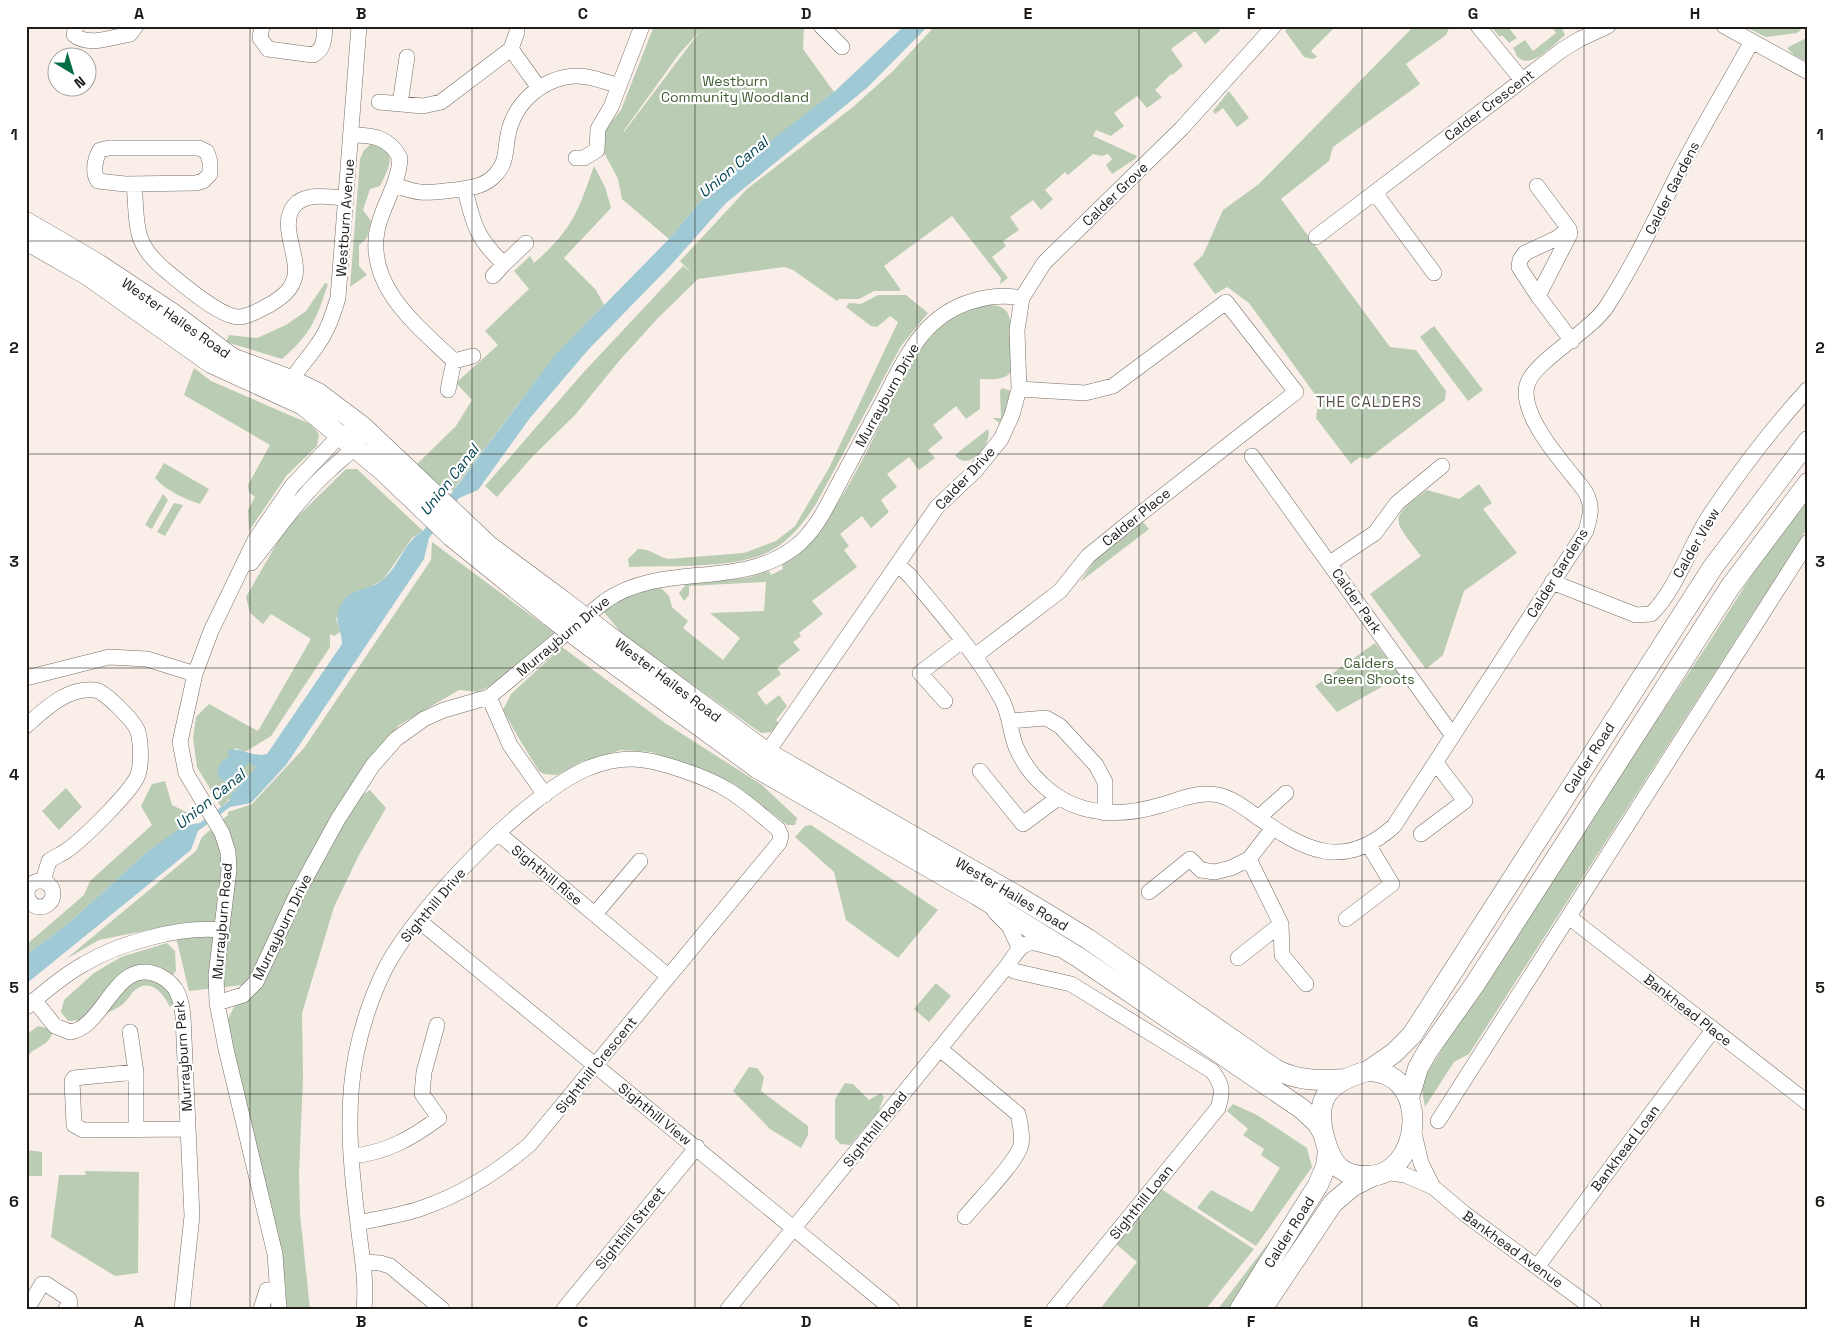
<svg xmlns="http://www.w3.org/2000/svg" width="1834" height="1335" font-family="'Space Grotesk',sans-serif">
  <rect width="100%" height="100%" fill="#f9efe8"/>
  <path fill="#baccb3" fill-rule="evenodd" d="M654 26H804L803 49 834 92 735 170 700 202 669 239 622 199 618 179 599 143 606 128 621 110ZM701 30 624 132H623L679 54Z
    M935 26H1217L1220 31 1205 44 1195 31 1171 49 1183 66 1172 75 1171 74 1155 90 1162 97 1147 108 1137 96 1114 113 1124 126 1111 136 1096 130 1093 136 1137 156 1135 159 1112 174 1106 165 1112 159 1108 154 1102 156 1093 154 1068 175 1065 172 1045 190 1053 199 1041 210 1033 200 1010 217 1019 230 1003 241 1006 246 992 257 1008 278 1000 284 1001 278 952 216 884 266 901 290 899 291H874L859 299H839L837 301 793 270 784 267 698 279 657 319 619 361 575 415 532 457 497 497 485 486 582 374 683 266 691 273 680 261 747 189 853 107 892 72Z
    M1290 26H1336L1311 51 1317 57 1313 59 1304 57 1285 31Z
    M1414 26H1450L1446 35 1406 64 1420 84 1333 147 1329 161 1281 199 1390 347 1416 350 1446 391 1445 400 1368 459 1360 457 1351 464 1316 418 1319 400 1249 303 1227 287 1215 294 1193 264 1203 255 1223 210 1259 184Z
    M1491 26H1507L1517 38 1509 43 1503 36H1499Z
    M1551 26H1561L1565 35 1563 37C1553 45 1531 69 1519 58 1515 55 1516 52 1513 48L1525 40 1533 51 1556 33Z
    M1743 26H1798L1801 30 1797 33 1766 37Z
    M1808 37V62L1794 55 1787 48Z
    M1229 91 1249 118 1237 127 1223 108 1215 114 1213 111Z
    M371 144C400 149 389 168 380 186L370 189 363 210 371 221 367 238 359 245V266L367 275 350 287 360 159 364 150Z
    M594 166 605 187 611 208 564 258 596 290 604 305C548 360 504 424 456 486L454 491 431 481 416 465 456 426 472 400 456 383 498 345 485 331 529 289 514 271 530 256 534 263C572 230 578 212 594 166Z
    M325 283 328 284C316 320 311 334 282 359L226 342 229 335 257 338 286 325 306 311Z
    M878 295H906L928 313 901 346 816 504C804 522 792 538 774 549 739 570 669 565 629 567L628 559 638 549C649 548 657 556 668 559L744 553 776 541 795 526 829 468 898 322 890 316 877 327 871 326 846 307 849 303 861 304Z
    M986 305C994 305 1002 305 1007 312 1013 320 1016 366 1010 373 1003 381 989 379 980 379V409L966 419 956 406 933 425 943 438 928 450 935 458 919 470 909 457 887 474 897 487 881 500 889 512 871 528 862 516 840 534 849 546 844 550 857 567 812 601 823 614 799 633 801 636 793 642 800 650 777 668 781 674 757 693 766 705 779 695 787 706 776 720 780 724 771 732 761 733 625 637 602 610 637 591 661 588 669 596 672 607 688 621 683 628 723 660 740 638 710 613 764 611 766 582 689 586V595L684 601 679 593 687 583 746 578 769 571 771 575 783 569 782 565C834 529 866 451 895 395 905 375 914 353 930 336 944 319 965 311 986 305Z
    M1434 326 1483 390 1468 401 1420 337Z
    M194 368 211 381 310 424 319 434 317 446 287 475 249 531 248 510 255 497 249 492 248 485 270 445 184 395Z
    M1002 388 1011 391 1009 405 999 423 993 418H1001L1000 391Z
    M988 429C993 445 968 473 955 455Z
    M164 463 209 489 200 504C183 498 168 492 155 478Z
    M346 469H357L423 531 412 538 383 580 373 585 336 618 340 632 334 636 330 634V647L271 736 245 752 235 748 219 778 223 780 249 762 256 767C246 778 232 799 221 807L197 767 193 738 196 717 209 704 258 731 311 639 271 614 263 624 250 613 246 597 285 529Z
    M1479 484 1492 503 1483 509 1517 553 1464 591 1443 655 1426 669 1370 594 1421 556C1393 519 1387 519 1427 490L1459 499Z
    M163 494 168 500 152 529 145 525Z
    M1808 495V527L1782 568 1469 1054 1454 1062 1425 1107 1422 1089 1424 1078C1510 940 1599 805 1690 671 1730 612 1764 551 1808 495Z
    M174 503 183 505 165 536 157 532Z
    M1142 521 1149 529 1080 582 1097 557Z
    M432 542 556 634 505 678 478 692 459 690 399 725 366 767 251 984 189 991 173 925 99 940 66 959 196 851 202 837 228 815V812L252 804 304 748 431 560Z
    M1375 643 1401 676 1337 712 1315 686Z
    M562 647 665 723 762 785 797 818 795 825H787L734 784 651 752 621 750 581 762 557 775 544 774 539 771 518 737 503 710 511 694Z
    M165 781 172 805 190 814 188 825 148 851 70 922 26 955V945L84 895 90 881 152 825 141 806 152 784Z
    M66 788 82 807 59 830 42 811Z
    M370 790 386 808 359 855 334 907 302 1013 303 1077 299 1174 300 1214 310 1309H287L281 1252 227 1021 234 1007 258 991 333 838 361 796Z
    M811 825 938 910 898 958 846 920 834 872 795 837 805 826Z
    M167 943 175 951 176 971 172 976 159 970 139 966 110 986 81 1020 68 1021 61 1012 64 1000 94 973 121 957Z
    M147 978 167 987 175 1003 170 1007C163 993 150 976 133 992 130 995 127 1001 123 1004 117 1009 108 1012 101 1016 116 999 124 984 147 978Z
    M936 983 951 996 929 1022 914 1009Z
    M38 1026 54 1030C46 1050 38 1043 26 1058V1035Z
    M749 1067 757 1068 764 1077 761 1091 808 1126V1135L801 1148 770 1129 733 1091Z
    M845 1083 853 1084 869 1100 881 1093 884 1097 878 1112 850 1145 840 1144 835 1138V1099Z
    M1233 1104 1257 1115 1307 1148 1312 1167 1256 1246 1197 1208 1211 1190 1252 1212 1280 1168 1261 1155 1264 1149 1243 1135 1248 1129 1227 1111Z
    M26 1150 42 1152V1176H26Z
    M85 1171 139 1172 138 1273 115 1276 51 1237 59 1175H86Z
    M1161 1189 1254 1249 1206 1309H1100L1137 1262 1116 1244Z
    M1273 1237 1231 1309H1218Z"/>
  <path fill="#9ec9d5" d="M904 26H928L868 87 726 203 670 266 588 350 530 418 478 490 459 498 429 538 424 559 286 765 251 803 230 807 198 831 191 850 26 984V955L70 922 148 851 179 829 188 825 200 823 229 801 232 794 256 767 249 763 226 782 219 778 217 770 222 761 229 757 228 750C242 747 253 758 267 754L342 644C342 630 333 620 340 606 349 587 371 591 384 579 400 564 404 542 423 531L556 354 669 239 700 202 752 155 834 92Z"/>
  <g fill="none" stroke-linecap="round" stroke-linejoin="round">
    <g stroke="#766e68" stroke-width="16">
      <path id="minor" d="M76 26 74 35C89 47 113 37 130 34L136 26
        M262 26 260 38 268 49 313 55C325 49 324 38 325 26
        M821 26 842 47
        M1478 26 1522 80
        M1724 26 1808 72
        M511 49 517 32
        M379 102 423 106 441 102 511 49 539 88
        M400 104 407 57
        M351 135C373 135 389 137 400 158 399 184 382 205 377 231 367 288 418 326 454 361
        M109 148H199L207 152 210 162V174L203 181 196 183 125 184 98 181C92 172 95 159 100 150Z
        M576 158H584L597 150 598 129 611 107 642 26
        M134 184C138 223 131 241 164 269 179 281 220 318 240 317 251 316 261 309 271 304 282 297 292 290 295 276 299 255 279 225 294 206 305 192 328 197 344 198
        M395 185C421 195 427 193 454 190 470 188 485 187 496 174 507 163 505 149 508 135 514 103 542 78 575 76 589 75 605 82 619 86
        M1537 186 1569 229 1570 234 1538 296
        M465 189C473 224 477 239 504 264L526 243
        M1375 193 1434 273
        M1569 229 1557 238 1525 253 1520 260 1519 267 1538 296 1572 341
        M1316 237 1562 50 1580 39 1608 26
        M493 276 504 264
        M286 389C294 373 308 359 318 344 328 330 333 314 338 298L359 26
        M448 390 454 361 473 356
        M1252 456 1453 736
        M251 563C278 530 300 496 332 468 341 459 353 452 358 440
        M1330 563 1375 533 1397 503 1442 466
        M898 565 910 576C943 616 978 655 1002 700 1010 715 1010 732 1016 747 1022 761 1031 774 1042 784 1075 816 1119 818 1161 805 1176 801 1193 793 1209 794 1227 794 1242 806 1256 816 1304 850 1343 872 1394 826L1586 531C1589 519 1593 509 1588 498 1586 490 1578 483 1573 476 1556 455 1520 413 1527 385 1534 361 1590 332 1607 306 1636 261 1658 213 1682 166 1704 124 1729 83 1752 41
        M1552 582 1636 615 1651 614C1675 592 1691 544 1709 516 1739 472 1772 428 1808 389
        M975 656 1060 591 1088 556 1131 521 1296 392 1226 302 1113 386 1085 393 1019 389
        M26 678 109 657 147 659 195 674
        M489 697 510 745 545 795
        M945 701 920 673 962 641
        M1009 721 1046 718 1060 726 1096 765 1105 782V813
        M26 726C45 709 67 687 95 690 105 691 135 722 138 732 141 743 142 767 137 777 129 794 81 841 66 851 60 855 54 857 49 861L43 881
        M762 760 937 507 976 470 1001 439 1012 415 1019 389 1017 330 1022 298 1044 263 1182 128 1274 26
        M980 771 1023 824 1058 798
        M1258 818 1286 793
        M499 834 668 976
        M1421 834 1465 801 1436 763
        M1249 859 1281 924 1282 955 1306 984
        M27 894a13 13 0 1 1 26 0a13 13 0 1 1-26 0Z
        M1149 892 1190 859 1201 870 1215 872 1231 868 1249 859 1273 828
        M995 912 1009 926 1019 947
        M595 914 640 861
        M1569 917 1808 1103
        M1346 919 1392 884 1368 844
        M418 920 892 1309
        M1238 958 1281 924
        M1007 966 1014 971 1071 984 1212 1071C1223 1085 1223 1092 1218 1108L1054 1309
        M34 1000 55 1026 70 1032C105 1028 116 952 162 977 178 986 181 999 183 1016L192 1216 182 1309
        M217 1003 243 995 256 982 298 892 338 819 373 765 396 739 424 719 444 710 489 697 605 601C662 561 740 590 795 547 815 532 827 506 838 485 853 457 868 429 883 401 905 359 923 315 973 301 989 296 1006 295 1022 298
        M28 1006C45 991 64 975 84 964 119 943 180 926 221 930
        M130 1032 136 1072V1129
        M940 1049 1018 1114C1020 1124 1023 1134 1021 1145 1017 1162 977 1202 965 1217
        M136 1072 74 1078 72 1081 74 1125 83 1130 187 1129
        M1438 1121 1808 542
        M1413 1129 1421 1163 1433 1187 1465 1214 1594 1309
        M352 1156C386 1153 412 1138 439 1118L422 1094 424 1072 437 1025
        M1384 1172 1405 1175 1433 1187
        M358 1223C380 1218 404 1215 425 1207 464 1193 499 1171 530 1144L779 843 781 836 778 829C762 816 746 801 728 790 707 777 656 759 632 759 616 759 600 763 586 769 523 797 419 906 386 967 372 995 362 1025 356 1055 345 1110 351 1169 358 1224 361 1252 367 1280 364 1309
        M363 1262 380 1263 390 1266 442 1309
        M1537 1267 1713 1030
        M27 1309 42 1284H46L69 1299 70 1303 66 1309
        M261 1309 267 1290 278 1289
        M279 1309 275 1254 226 1049 217 1003 216 975 229 870 228 852 222 833 186 773 180 742 195 674 211 631 255 540 292 486 340 435 363 427
        M564 1309 697 1147
        M728 1309 1007 966C1024 941 1025 938 1056 949"/>
    </g>
    <g stroke="#766e68" stroke-width="21">
      <path id="major" d="M26 222 98 264 172 313 232 358 291 380 318 393 363 427 489 546 563 601
        M26 240 89 276 211 363 303 405 382 470 451 536 550 616
        M606 634 766 752 1014 894 1088 939 1275 1069C1297 1081 1320 1081 1345 1079
        M591 647 757 768 977 895 1078 957 1302 1109 1317 1123 1323 1133
        M1368 1071 1394 1053 1412 1035 1713 567 1808 441
        M1368 1071C1433 1072 1422 1178 1366 1176 1357 1176 1349 1175 1341 1169 1332 1162 1328 1151 1325 1140 1313 1098 1328 1082 1368 1071Z
        M1409 1098 1418 1068 1427 1052 1475 984 1730 587 1808 483
        M1240 1309 1318 1185 1326 1166 1328 1151
        M1262 1309 1333 1203 1353 1186 1371 1177"/>
    </g>
    <use href="#minor" stroke="#fff" stroke-width="15"/>
    <use href="#major" stroke="#fff" stroke-width="20"/>
    <g stroke="#766e68" stroke-width="21" stroke-linecap="butt">
      <path id="major-bridge" d="M563 601 606 634
        M550 616 591 647"/>
    </g>
    <use href="#major-bridge" stroke="#fff" stroke-width="20"/>
  </g>
  <path fill="none" stroke="#1e1b18" stroke-width="1" stroke-opacity="0.55" d="M250 26V1309M472 26V1309M695 26V1309M917 26V1309M1139 26V1309M1362 26V1309M1584 26V1309M26 241H1808M26 454H1808M26 668H1808M26 881H1808M26 1094H1808"/>
  <g text-anchor="middle" dominant-baseline="central" stroke-width="4.5" stroke-linejoin="round" paint-order="stroke">
    <g font-size="14" fill="#3e5c2f" stroke="#fff">
      <text x="735" y="81">Westburn<tspan x="735" dy="16">Community Woodland</tspan></text>
      <text x="1369" y="663">Calders<tspan x="1369" dy="16">Green Shoots</tspan></text>
    </g>
    <g font-size="14" fill="#1e1b18" stroke="#fff">
      <text transform="translate(1489 105) rotate(-37)">Calder Crescent</text>
      <text transform="translate(1672 188) rotate(-63)">Calder Gardens</text>
      <text transform="translate(1115 194) rotate(-44)">Calder Grove</text>
      <text transform="translate(345 218) rotate(-86)">Westburn Avenue</text>
      <text transform="translate(176 318) rotate(35)">Wester Hailes Road</text>
      <text transform="translate(887 395) rotate(-61)">Murrayburn Drive</text>
      <text transform="translate(965 478) rotate(-47)">Calder Drive</text>
      <text transform="translate(1136 517) rotate(-39)">Calder Place</text>
      <text transform="translate(1696 543) rotate(-60)">Calder View</text>
      <text transform="translate(1557 573) rotate(-58)">Calder Gardens</text>
      <text transform="translate(1357 601) rotate(55)">Calder Park</text>
      <text transform="translate(563 636) rotate(-40)">Murrayburn Drive</text>
      <text transform="translate(668 680) rotate(37)">Wester Hailes Road</text>
      <text transform="translate(1589 758) rotate(-57)">Calder Road</text>
      <text transform="translate(547 875) rotate(39)">Sighthill Rise</text>
      <text transform="translate(1012 894) rotate(31)">Wester Hailes Road</text>
      <text transform="translate(433 905) rotate(-50)">Sighthill Drive</text>
      <text transform="translate(222 921) rotate(-85)">Murrayburn Road</text>
      <text transform="translate(282 927) rotate(-64)">Murrayburn Drive</text>
      <text transform="translate(1688 1010) rotate(38)">Bankhead Place</text>
      <text transform="translate(183 1056) rotate(-94)">Murrayburn Park</text>
      <text transform="translate(596 1065) rotate(-51)">Sighthill Crescent</text>
      <text transform="translate(655 1114) rotate(39)">Sighthill View</text>
      <text transform="translate(875 1129) rotate(-51)">Sighthill Road</text>
      <text transform="translate(1625 1148) rotate(-53)">Bankhead Loan</text>
      <text transform="translate(1141 1202) rotate(-51)">Sighthill Loan</text>
      <text transform="translate(630 1228) rotate(-51)">Sighthill Street</text>
      <text transform="translate(1289 1232) rotate(-58)">Calder Road</text>
      <text transform="translate(1513 1249) rotate(36)">Bankhead Avenue</text>
    </g>
    <g font-size="15" font-style="italic" fill="#004350" stroke="#fff">
      <text transform="translate(733 167) rotate(-40)">Union Canal</text>
      <text transform="translate(449 480) rotate(-52)">Union Canal</text>
      <text transform="translate(210 799) rotate(-39)">Union Canal</text>
    </g>
    <g font-size="15" letter-spacing="1" fill="#5c544e" stroke="#fff">
      <text x="1369" y="401">THE CALDERS</text>
    </g>
  </g>
  <rect width="1834" height="1335" fill="none" stroke="#ffffff" stroke-width="55"/>
  <g transform="translate(72 72) rotate(142)"><circle r="24" fill="#ffffff" stroke="#a5a4a3"/>
  <path d="M0-4L9 19L0 12L-9 19Z" fill="#046f47"/>
  <text y="-8" font-size="14" font-weight="bold" text-anchor="middle" fill="#1e1b18">N</text>
  </g>
  <rect x="28" y="28" width="1778" height="1280" fill="none" stroke="#1e1b18" stroke-width="2"/>
  <g font-size="16" text-anchor="middle" font-weight="bold" fill="#1e1b18">
    <text x="139" y="19">A</text>
    <text x="361" y="19">B</text>
    <text x="583" y="19">C</text>
    <text x="806" y="19">D</text>
    <text x="1028" y="19">E</text>
    <text x="1251" y="19">F</text>
    <text x="1473" y="19">G</text>
    <text x="1695" y="19">H</text>
    <text x="14" y="140">1</text>
    <text x="1820" y="140">1</text>
    <text x="14" y="353">2</text>
    <text x="1820" y="353">2</text>
    <text x="14" y="567">3</text>
    <text x="1820" y="567">3</text>
    <text x="14" y="780">4</text>
    <text x="1820" y="780">4</text>
    <text x="14" y="993">5</text>
    <text x="1820" y="993">5</text>
    <text x="14" y="1207">6</text>
    <text x="1820" y="1207">6</text>
    <text x="139" y="1327">A</text>
    <text x="361" y="1327">B</text>
    <text x="583" y="1327">C</text>
    <text x="806" y="1327">D</text>
    <text x="1028" y="1327">E</text>
    <text x="1251" y="1327">F</text>
    <text x="1473" y="1327">G</text>
    <text x="1695" y="1327">H</text>
  </g>
</svg>
